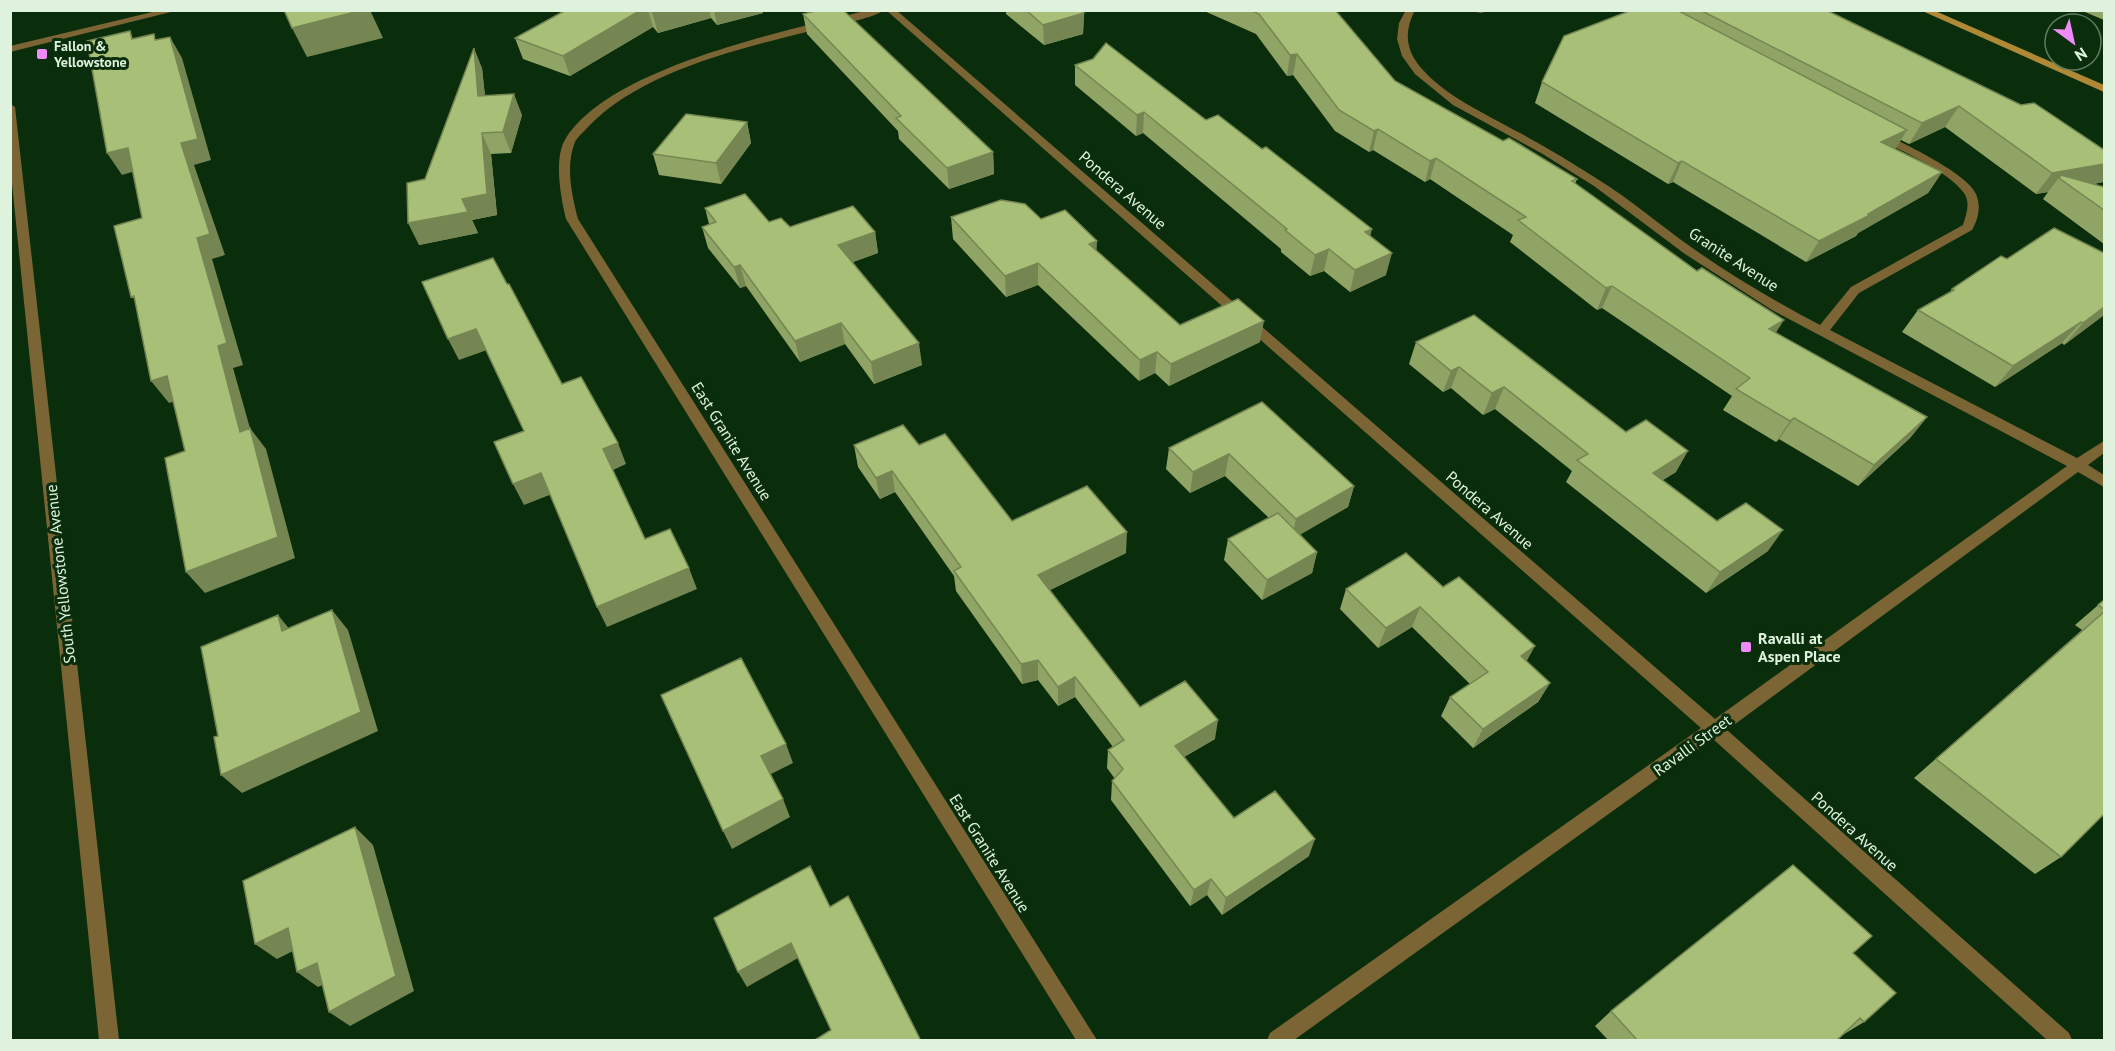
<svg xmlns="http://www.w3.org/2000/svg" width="2115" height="1051" font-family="'PT Sans',sans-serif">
  <rect width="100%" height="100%" fill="#0a2d0c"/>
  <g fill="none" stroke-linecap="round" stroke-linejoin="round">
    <path fill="#7c6535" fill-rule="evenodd" d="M161 10H179L10 52V46Z
      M868 10H885C868 20 835 25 815 30 741 48 640 71 587 128 583 133 577 137 575 142 565 166 572 196 578 219L1097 1040H1076L566 219C561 198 553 158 566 138 612 66 787 31 868 10Z
      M886 10H896L1715 719 2067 466 1772 310 1685 254 1594 186 1541 153 1453 105 1415 74 1402 56 1397 39 1399 23 1406 10H1415C1404 31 1405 50 1422 69 1447 97 1484 113 1516 131 1545 146 1572 163 1599 180 1631 200 1660 225 1691 247 1732 276 1776 302 1820 325L1851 287 1963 225C1966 215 1971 203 1964 193 1947 170 1901 151 1875 137V133H1883C1904 144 1967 173 1976 194 1981 206 1979 218 1972 230L1859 293 1830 330 2077 458 2104 441V453L2088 465 2104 475V487L2078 472 1727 730 2069 1033 2072 1040H2047L1713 739 1294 1040H1267L1270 1033 1701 728Z
      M1464 10H1486L1482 13Z
      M10 104 15 107 119 1040H99L10 164Z"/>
    <path fill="#af8936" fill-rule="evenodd" d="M1920 10H1933L2104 85V92Z"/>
  </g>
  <path fill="#90a465" d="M566 10H763V13L717 25 711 18 658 33 653 27 570 76 523 59 515 38Z
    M1006 10H1080L1084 13 1083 34 1044 45 1006 14Z
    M1202 10H1335L1395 81 1503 141 1577 179 1575 184 1776 333 1927 417 1910 438 1858 486 1779 439 1776 442 1723 410 1732 396 1602 308 1597 310 1510 242 1513 235 1430 179 1425 182 1373 150 1369 152 1335 131 1293 75 1287 76 1256 34Z
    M1632 10H1826L2104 150V181L2103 182 2094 184 2104 187V244L2043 199 2048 192 2036 194 1945 127 1909 144 1901 140 1895 149 1942 172 1928 193 1858 233 1856 236 1806 262 1673 182 1668 184 1535 103 1542 82Z
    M2080 10H2104V20Z
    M803 14 993 152 994 174 949 189 899 139 898 131 807 34Z
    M1075 65 1206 120 1371 236 1386 275 1350 292 1324 271 1310 276 1281 252V249L1143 133 1136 136 1075 85Z
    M482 68 485 96 522 115 511 153 491 154 497 215 472 220 478 233 419 245 425 179Z
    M747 122 751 143 721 184 659 175 653 154Z
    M705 208 790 227 875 232 878 253 853 262 922 365 874 384 845 344 800 362 746 286 740 288 708 248 702 227 709 224Z
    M951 217 1041 219 1097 251 1180 325 1260 342 1169 386 1155 373 1139 381 1038 285 1006 297 953 239Z
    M2104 253V315L2064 345 2062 343 1995 387 1902 332 1918 310 1950 292 1952 289 2007 259Z
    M1416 342 1676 472 1663 480 1717 521 1768 551 1706 593 1566 482 1572 471 1495 409 1483 415 1451 388 1443 392 1409 364Z
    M1262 402 1354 486 1348 507 1300 534 1317 552 1312 573 1262 600 1224 560 1228 539 1269 518 1225 476 1190 493 1166 469 1169 448Z
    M854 445H919L1012 521 1126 553 1050 590 1140 707 1215 739 1184 757 1234 818 1309 856 1222 915 1207 895 1190 906 1111 800 1112 781 1115 779 1107 768 1108 750 1113 747 1075 697 1058 706 1038 680 1022 684 956 591 954 576 895 492 880 499 858 467Z
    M1406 553 1550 683 1538 702 1473 748 1441 716 1450 697 1470 684 1412 627 1378 648 1340 609 1346 589Z
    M2104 600V814L2061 857 2035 874 1914 778 2082 630 2075 625Z
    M1853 953 1864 1022 1841 1036 1836 1041H1609L1595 1026 1611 1011Z"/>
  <path fill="#758653" d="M363 10H370L383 38 307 57 292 28Z
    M641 10H648L653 27 570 76 563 56Z
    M660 10H709L711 18 658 33 652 12Z
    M714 10H763V13L717 25Z
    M1084 13 1083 34 1044 45 1043 25Z
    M170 37 182 58 211 160 194 165 225 255 212 259 243 365 233 368 257 453 240 432 218 346 197 238 181 143Z
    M474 48 482 68 487 117 478 96Z
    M1297 54 1293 75 1287 76 1290 55Z
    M514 94 522 115 511 153 503 132Z
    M1959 106 1945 127 1909 144 1922 123Z
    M1144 112 1143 133 1136 136 1137 115Z
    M747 122 751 143 721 184 716 163Z
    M1378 129 1373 150 1369 152 1374 131Z
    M1907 130 1894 151 1881 142Z
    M482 133 491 154 497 215 472 220 478 233 419 245 408 223 462 199Z
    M128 148 142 169 122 175 107 153Z
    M993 152 994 174 949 189 947 168Z
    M1436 158 1430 179 1425 182 1430 161Z
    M1682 161 1673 182 1668 184 1678 163Z
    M2104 164V181L2103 182 2073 188 2061 175 2048 192 2036 194 2052 173Z
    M1942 172 1928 193 1858 233 1856 236 1806 262 1819 241Z
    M1372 229 1367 250 1365 232Z
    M875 232 878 253 842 266 838 245Z
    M1097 241 1096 262 1089 244Z
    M1329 249 1324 271 1310 276 1315 255Z
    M1392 253 1386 275 1350 292 1355 270Z
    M1038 263V285L1006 297 1005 276Z
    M740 265 746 286 740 288 734 267Z
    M1612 286 1602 308 1597 310 1606 288Z
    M2104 307V315L2064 345 2083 323Z
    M1784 320 1770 342 1769 329Z
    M1264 321 1260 342 1169 386 1171 364Z
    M2081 322 2062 343 1995 387 2013 366Z
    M841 323 845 344 800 362 795 341Z
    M476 329 487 350 459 360 448 339Z
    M919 343 922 365 874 384 871 362Z
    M1157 352 1155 373 1139 381 1140 360Z
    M1459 367 1451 388 1443 392 1451 371Z
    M167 376 184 398 169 403 151 381Z
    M1504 387 1495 409 1483 415 1492 393Z
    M1927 417 1910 438 1858 486 1874 465Z
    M1794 418 1779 439 1776 442 1790 421Z
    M250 428 266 449 295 558 205 593 186 572Z
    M618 443 626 464 613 470 603 449Z
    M1688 451 1676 472 1640 494 1653 473Z
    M1229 454 1225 476 1190 493 1193 472Z
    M892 471 895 492 880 499 876 478Z
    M541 473 552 494 524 505 513 484Z
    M1354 486 1348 507 1291 540 1296 519Z
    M1783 530 1768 551 1706 593 1720 572Z
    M1127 532 1126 553 1038 596V575Z
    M1317 552 1312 573 1262 600 1267 580Z
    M689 568 697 589 607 627 597 607Z
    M1420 607 1412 627 1378 648 1386 628Z
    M332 610 348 630 378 731 242 793 221 775Z
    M278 615 295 636 282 631Z
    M1535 646 1524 666 1521 656Z
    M1038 660V680L1022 684 1021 664Z
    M1075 677V697L1058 706V687Z
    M1550 683 1538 702 1473 748 1483 729Z
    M1218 720 1215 739 1172 764 1175 746Z
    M786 744 793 763 769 775 761 756Z
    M783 799 790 817 732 849 723 831Z
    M355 827 373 845 414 991 350 1026 329 1012Z
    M1315 839 1309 856 1222 915 1226 898Z
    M1211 879 1207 895 1190 906 1194 890Z
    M288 928 309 943 277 959 255 944Z
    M791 943 798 958 747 987 738 972Z
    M317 963 338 978 318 987 297 972Z"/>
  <path fill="#a7bf76" stroke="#758653" stroke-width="1.5" d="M284 10H363L292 28Z
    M566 10H641L563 56 515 38Z
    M819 10H843L993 152 947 168 896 118 901 116 803 14Z
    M1026 10H1080L1084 13 1043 25Z
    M1250 10H1335L1395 81 1503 141 1509 138 1577 179 1572 181 1697 271 1702 268 1784 320 1769 329 1927 417 1874 465 1794 418 1790 421 1736 389 1750 378 1612 286 1606 288 1518 220 1526 217 1436 158 1430 161 1378 129 1374 131 1339 110 1297 54 1290 55 1259 14Z
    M1632 10H1677L1907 130 1881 142 1942 172 1868 214 1870 215 1819 241 1682 161 1678 163 1542 82 1564 36Z
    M1700 10H1826L2021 105 2034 103 2104 150V164L2052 173 1959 106 1922 123Z
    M130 31 132 39 154 34 155 40 170 37 198 139 181 143 210 234 197 238 227 343 218 346 240 432 250 428 278 537 186 572 165 458 185 451 167 376 151 381 134 296 131 297 114 226 142 218 128 148 107 153 87 41Z
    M1106 43 1206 120 1218 115 1262 149 1266 147 1372 229 1365 232 1392 253 1355 270 1329 249 1315 255 1285 230 1287 229 1144 112 1137 115 1075 65 1093 59Z
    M474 48 478 96 514 94 503 132 482 133 487 194 462 199 468 212 408 223 407 183 425 179Z
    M686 114 747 122 716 163 653 154Z
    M2061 175 2104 187V210L2059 178Z
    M745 194 769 222 781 218 790 227 853 206 875 232 838 245 919 343 871 362 841 323 795 341 740 265 734 267 702 227 716 222 705 208Z
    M1001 200 1025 204 1041 219 1065 210 1097 241 1089 244 1180 325 1238 299 1264 321 1171 364 1157 352 1140 360 1038 263 1005 276 951 217Z
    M2054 228 2104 253V307L2083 323 2081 322 2013 366 1918 310 1954 290 1952 289 2001 256 2007 259Z
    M493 258 507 284H509L562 384 581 377 618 443 603 449 645 539 670 529 689 568 597 607 541 473 513 484 494 442 524 431 476 329 448 339 422 282Z
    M1474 315 1626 432 1646 420 1688 451 1653 473 1717 521 1746 503 1783 530 1720 572 1577 460 1588 454 1504 387 1492 393 1459 367 1451 371 1416 342Z
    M1262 402 1354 486 1296 519 1229 454 1193 472 1169 448Z
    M903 425 919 445 945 434 1012 521 1087 486 1127 532 1038 575 1140 707 1185 681 1218 720 1175 746 1234 818 1275 791 1315 839 1226 898 1211 879 1194 890 1112 781 1123 769 1108 750 1124 740 1075 677 1058 687 1038 660 1021 664 954 571 961 567 892 471 876 478 854 445Z
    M1278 513 1317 552 1267 580 1228 539Z
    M1406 553 1443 587 1459 577 1535 646 1521 656 1550 683 1483 729 1450 697 1488 672 1420 607 1386 628 1346 589Z
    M2104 600V609L2098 605Z
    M332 610 361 712 221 775 214 737 218 736 201 647 278 615 282 631Z
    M2104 612V814L2061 857 1936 759Z
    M741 658 786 744 761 756 783 799 723 831 661 695Z
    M355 827 396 976 329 1012 317 963 297 972 288 928 255 944 243 881Z
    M1793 865 1872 936 1853 953 1896 993 1864 1022 1860 1018 1836 1041H1638L1611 1011Z
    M810 866 830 907 848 896 921 1041H815V1040L831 1030 791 943 738 972 714 918Z"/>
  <g fill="#ee8bf8" stroke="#0a2d0c" stroke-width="2">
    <rect x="36" y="48" width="12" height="12" rx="3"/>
    <rect x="1740" y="641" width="12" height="12" rx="3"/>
  </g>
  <g text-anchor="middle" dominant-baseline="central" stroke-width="6" stroke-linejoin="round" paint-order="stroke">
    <g font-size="14" font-weight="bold" fill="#def2dd" stroke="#0a2d0c" text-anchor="start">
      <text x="54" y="46">Fallon &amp;<tspan x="54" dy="16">Yellowstone</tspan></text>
    </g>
    <g font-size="16" fill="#def2dd" stroke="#0a2d0c">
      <text transform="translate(1123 190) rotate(41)">Pondera Avenue</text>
      <text transform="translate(1734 259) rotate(33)">Granite Avenue</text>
      <text transform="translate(732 441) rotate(58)">East Granite Avenue</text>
      <text transform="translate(1490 510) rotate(41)">Pondera Avenue</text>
      <text transform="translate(60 574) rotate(-96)">South Yellowstone Avenue</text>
      <text transform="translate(1692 745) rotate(-36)">Ravalli Street</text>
      <text transform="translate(1855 831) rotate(42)">Pondera Avenue</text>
      <text transform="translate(990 853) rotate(58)">East Granite Avenue</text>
    </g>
    <g font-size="16" font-weight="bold" fill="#def2dd" stroke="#0a2d0c" text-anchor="start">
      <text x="1758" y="638">Ravalli at<tspan x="1758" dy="18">Aspen Place</tspan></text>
    </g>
  </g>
  <rect width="2115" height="1051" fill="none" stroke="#def2dd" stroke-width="24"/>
  <g transform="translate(2073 42) rotate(147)"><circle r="28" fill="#0a2d0c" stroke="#5f7c60" stroke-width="1.5"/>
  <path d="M0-4.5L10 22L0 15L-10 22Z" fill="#ee8bf8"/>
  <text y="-9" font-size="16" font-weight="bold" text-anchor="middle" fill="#def2dd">N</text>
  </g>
</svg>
